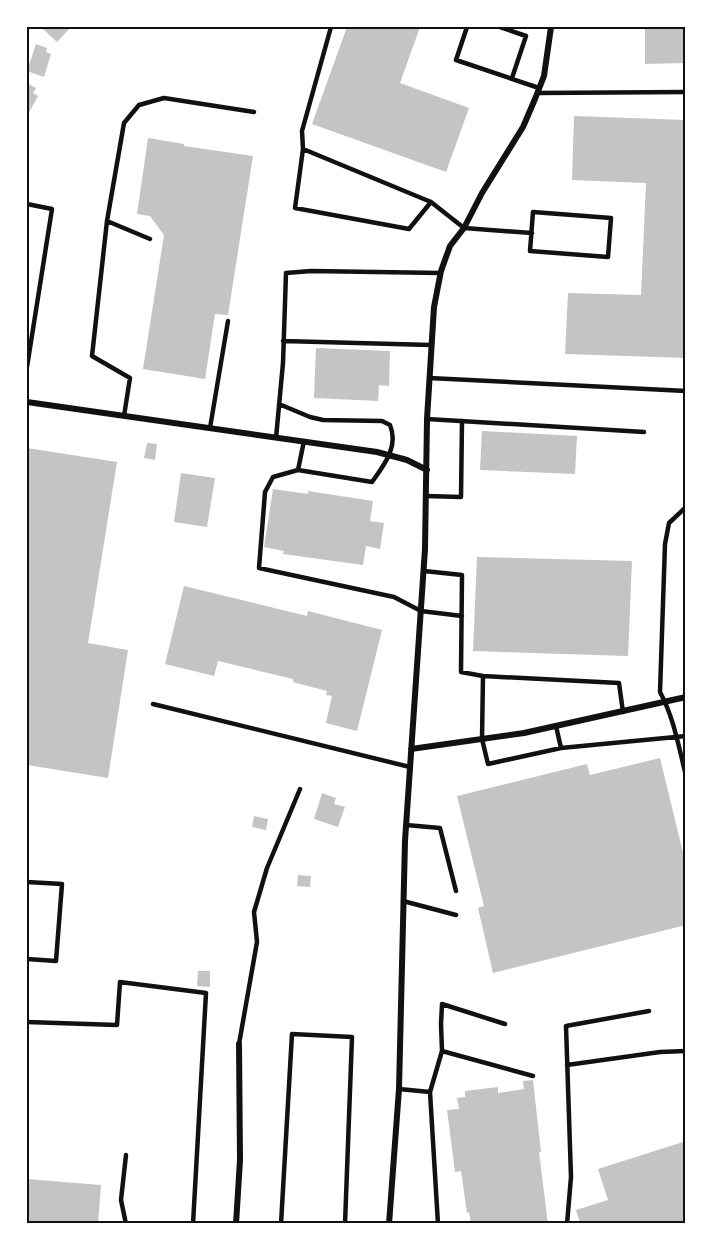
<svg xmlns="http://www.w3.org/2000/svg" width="713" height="1251" font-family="Signika,sans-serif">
  <rect width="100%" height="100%" fill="#fff"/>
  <path fill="#c4c4c4" d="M45 27H71L57 42 43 29Z
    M347 27H420L400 83 469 108 446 172 312 124Z
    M645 27H686V63L645 64Z
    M36 44 47 48 46 52 51 54 44 77 27 71Z
    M27 83 36 88 33 93 38 96 27 116Z
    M574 116 686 120V358L565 354 568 293 641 295 646 183 572 180Z
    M148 138 184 144V146L253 156 228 315 215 314 205 379 143 369 164 235 150 216 137 214Z
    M316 348 390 351 389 386 379 385 378 401 314 398Z
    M482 431 577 436 575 474 480 470Z
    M147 443 157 444 155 460 144 458Z
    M27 448 117 462 88 643 128 650 108 778 27 765Z
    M181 473 215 478 207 527 174 522Z
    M273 489 308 494V491L373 501 370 521 384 523 380 549 366 546 363 565 283 554 284 551 264 547Z
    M477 557 632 561 628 656 473 651Z
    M184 586 307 616 308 611 382 630 357 731 326 723 332 696 326 695 327 691 293 682V679L218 661 214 676 165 664Z
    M660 758 686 865V925L493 973 478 908 484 906 457 796 587 764 590 775Z
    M322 793 336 798 334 804 345 807 338 827 314 819Z
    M254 816 268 819 266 830 252 827Z
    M298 875 311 876 310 887 297 886Z
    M198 971H210V987L197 986Z
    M533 1080 541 1152H539L548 1224H471L469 1212 467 1213 461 1171 455 1172 447 1110 459 1109 457 1098 465 1097V1091L498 1087V1093L524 1089 523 1081Z
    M686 1141V1224H580L576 1210 608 1200 598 1169Z
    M27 1179 101 1185 98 1224H27Z"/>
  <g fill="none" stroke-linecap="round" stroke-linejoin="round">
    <path stroke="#111" stroke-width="4.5" d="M331 27 302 131 303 149 431 202 464 228 532 233
      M467 27 456 60 539 88
      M500 27 526 36 512 78
      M537 93 686 92
      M303 149 295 208 409 229 431 202
      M27 204 52 209 27 367
      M533 212 611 218 608 257 530 251Z
      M107 221 150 239
      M283 341 431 345
      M429 378 686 391
      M279 404 310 417 323 420 382 421 390 425C399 447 384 465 372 482L298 470 304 441
      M124 416 130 378 92 356 107 221 124 123 139 105 164 98 254 112
      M427 419 644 432
      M210 428 228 321
      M276 438 283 363 286 273 311 271 441 273
      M298 470 273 477 265 492 259 568 394 597 421 611 462 616
      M426 496 461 497 462 421
      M686 507 669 523 665 544 660 692C674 718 679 748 686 776
      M424 571 462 575 461 672 483 676
      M153 704 410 767
      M623 712 619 683 483 676 482 739 488 764 561 748 686 736
      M556 726 561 748
      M406 825 440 828 456 891
      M27 882 62 884 56 961 27 959
      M403 901 456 915
      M27 1022 117 1025 120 982 206 993 193 1224
      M239 1044 257 942 254 912 267 868 300 789
      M442 1051 533 1076
      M567 1065 660 1052 686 1051
      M399 1089 430 1092 438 1224
      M430 1092 442 1051 441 1024 442 1004 505 1024
      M126 1224 121 1200 126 1155
      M281 1224 292 1034 352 1037 345 1224
      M567 1224 571 1177 566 1026 649 1011"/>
    <path stroke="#111" stroke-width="6" d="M27 402 377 452 407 460 427 470
      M411 749 524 733 686 697
      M236 1224 240 1160 239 1044
      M389 1224 399 1089 405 841 425 549 427 419 434 307 441 271 450 246 464 228 482 193 523 127 535 99 544 76 551 27"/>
  </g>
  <rect width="713" height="1251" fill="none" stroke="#ffffff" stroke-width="57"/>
  <rect x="28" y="28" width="656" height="1194" fill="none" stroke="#111" stroke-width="2"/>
</svg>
